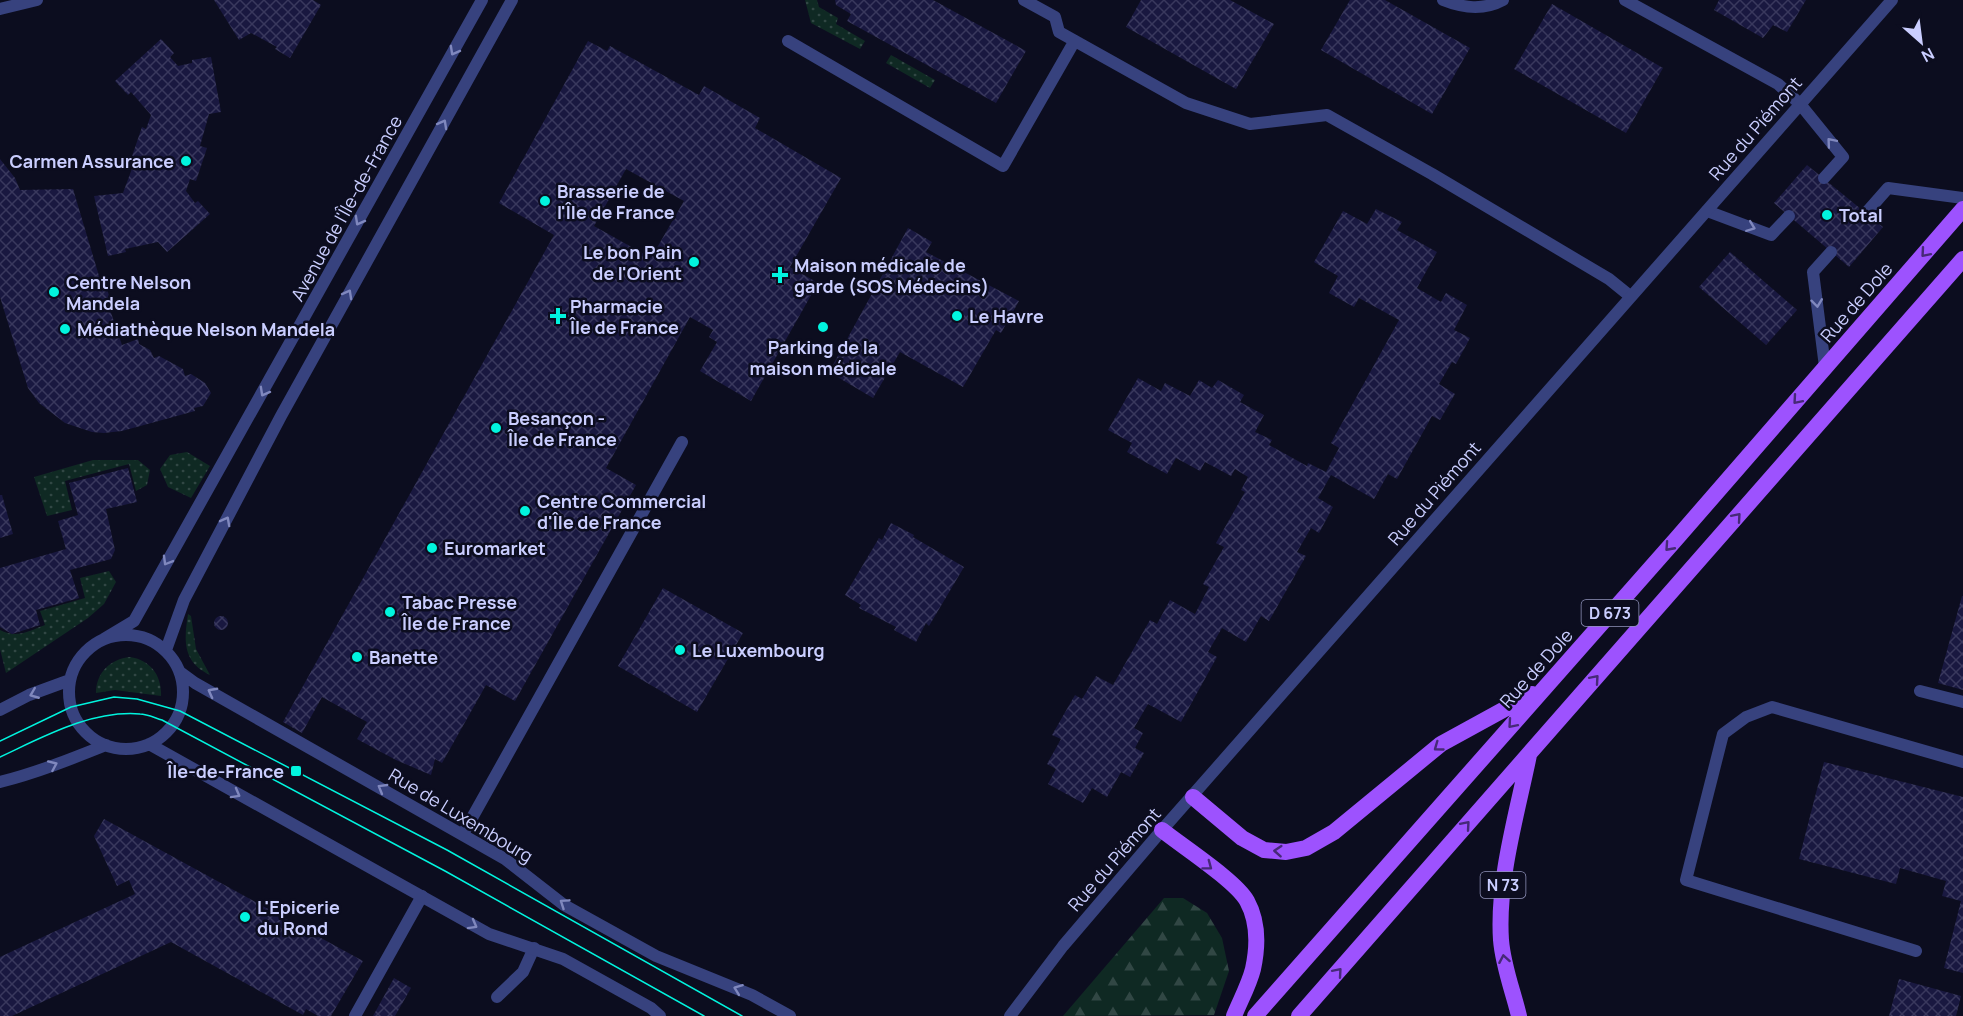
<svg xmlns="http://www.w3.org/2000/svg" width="1963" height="1016" font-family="Manrope,sans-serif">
  <defs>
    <pattern id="grass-dots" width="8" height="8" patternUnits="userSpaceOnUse" patternTransform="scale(1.5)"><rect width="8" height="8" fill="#0f2923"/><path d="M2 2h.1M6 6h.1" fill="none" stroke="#314744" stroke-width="1.8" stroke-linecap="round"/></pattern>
    <pattern id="forest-firs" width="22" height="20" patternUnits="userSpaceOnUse" patternTransform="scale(1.5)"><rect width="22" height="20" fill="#0f2923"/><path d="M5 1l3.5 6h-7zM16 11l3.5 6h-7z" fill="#314744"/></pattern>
    <pattern id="building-cross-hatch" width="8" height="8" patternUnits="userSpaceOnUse" patternTransform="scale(1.5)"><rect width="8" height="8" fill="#191840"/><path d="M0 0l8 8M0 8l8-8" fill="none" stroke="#39385d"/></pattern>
  </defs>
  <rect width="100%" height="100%" fill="#0c0d1f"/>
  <path fill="url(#grass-dots)" d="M805 0H817L819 7 838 18 836 24 865 41 860 49 811 23Z
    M891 55 935 80 930 88 886 63Z
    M187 452 210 466 191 498 168 487 160 469 170 455Z
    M93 460H138L150 470 147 485 136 491 129 464 65 481 72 510 47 516 34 477Z
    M109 571 116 582 104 604 88 618 6 673 0 649V630C16 639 29 631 45 625L40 611 85 598 80 578Z
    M188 614 191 616 196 649 210 675C182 662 184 640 188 614Z
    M130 657C150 660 162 675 161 696L115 690 96 693C96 673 110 659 130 657Z"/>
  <path fill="url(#forest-firs)" d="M1164 898H1183L1207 913 1222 938 1229 971 1214 1015 1063 1016Z"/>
  <path fill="url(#building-cross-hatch)" fill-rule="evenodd" d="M214 0H313L321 5 290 58 275 49 277 47 251 33 239 40Z
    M835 0H933L1026 51 996 103 847 21 851 14 836 5Z
    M1141 0H1230L1274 24 1236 89 1126 27Z
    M1350 0H1385L1470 48 1432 114 1321 50Z
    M1719 0H1806L1787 32 1773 25 1763 38 1714 10Z
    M1552 4 1663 68 1626 133 1514 69Z
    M161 39 174 53 170 57 178 66 192 63V60L211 57 221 112 209 114 200 146 207 148 196 181 190 179 186 191 195 203 198 201 210 214 167 252 158 242 125 249 126 252 108 256 94 196 123 193 134 163 130 162 142 127 146 129 151 115 131 92 128 95 115 81Z
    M588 41 607 51 610 46 699 95 704 86 760 118 755 128 841 178 790 267 818 283 751 401 700 371 717 342 709 337 713 330 690 317 606 468 636 485 515 701 486 685 442 763 435 759 431 775 396 760 357 739 367 722 322 697 302 733 283 722 554 235 499 203ZM626 169 684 201 651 258 594 226Z
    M0 159 15 178 20 190 73 189 102 286 106 285 111 303 108 304 122 345 138 339 139 344 150 350 154 358 159 356 183 369 185 376 191 374 205 383 211 393 203 406 194 408 195 411 122 431 104 433 92 432 65 423 39 403 28 388 0 297Z
    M1807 165 1883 227 1849 267 1774 203Z
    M1376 209 1402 222 1397 230 1437 252 1417 288 1441 302 1446 293 1467 305 1454 330 1470 338 1456 364 1452 362 1439 384 1455 394 1440 420 1432 416 1397 479 1388 474 1374 499 1331 475 1318 498 1333 507 1319 533 1311 528 1297 552 1306 556 1269 621 1261 616 1246 642 1222 628 1208 652 1217 657 1181 722 1148 704 1134 728 1143 733 1135 748 1144 753 1130 777 1121 772 1107 797 1092 788 1083 803 1048 784 1056 769 1047 764 1061 739 1052 735 1075 695 1082 699 1096 676 1113 685 1150 620 1157 624 1170 600 1195 614 1209 587 1203 584 1224 547 1216 543 1245 492 1241 490 1248 477 1235 469 1231 476 1205 462 1200 471 1176 458 1167 474 1127 452 1132 443 1108 430 1138 378 1161 391 1165 383 1190 396 1199 380 1212 388 1218 380 1244 395 1240 402 1264 415 1255 432 1272 440 1269 445 1307 466 1308 463 1326 472 1339 448 1331 443 1399 320 1359 298 1354 307 1329 293 1338 276 1314 262 1343 211 1367 224Z
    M908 228 932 242 926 252 1019 301 1001 333 996 330 963 387 900 352 873 398 829 372Z
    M1730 252 1797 310 1766 345 1699 287Z
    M128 468 137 502 106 509 115 550 111 559 70 570 79 598 36 610 40 625 12 634 0 627V568L66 549 58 521 78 515 69 483Z
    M0 495H2L13 534 0 538Z
    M891 523 914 535 913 537 964 567 929 626 926 623 916 642 894 630 896 627 859 608 861 605 845 595 879 538 882 540Z
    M663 588 743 633 697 712 618 666Z
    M1962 596H1963V690L1938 683Z
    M214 623a7 7 0 1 1 14 0a7 7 0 1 1-14 0Z
    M1824 762 1963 797V973L1944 968 1961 901 1942 896 1946 881 1900 868 1896 884 1799 859Z
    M104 819 363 961 331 1016H318L306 1009 303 1015 171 942 12 1016H0V957L135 894 129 880 117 886 94 836Z
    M394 978 411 988 395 1016H373Z
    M1899 979 1961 996 1956 1016H1889Z"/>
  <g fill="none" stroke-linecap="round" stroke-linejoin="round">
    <path stroke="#37427e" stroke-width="12" d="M1024 0 1055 17 1059 32 1186 103 1250 124 1327 115 1432 174 1609 279 1630 296
      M1443 0C1463 8 1483 11 1503 0
      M1625 0 1778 84 1800 104 1843 157 1824 178
      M0 9 37 0
      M788 41 1003 166 1074 42
      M1707 211 1771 235 1789 216
      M1866 213 1888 188 1963 198
      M1825 367 1813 272 1831 252
      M1920 691 1963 702
      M463 834 682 442
      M1916 951 1686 880 1723 734 1746 717 1772 707 1963 762
      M497 997 523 972 534 948
      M355 1016 422 896"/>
    <path stroke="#37427e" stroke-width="12" d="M1010 1016 1063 946 1162 830 1892 0"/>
    <path stroke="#37427e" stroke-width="12" d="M69 692a57 57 0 1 1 114 0a57 57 0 1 1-114 0Z
      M104 639 134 621 482 0
      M166 650 184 600 281 416 512 0
      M180 672 195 683 505 859 564 905 656 956 752 995 790 1016
      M0 710 29 695 70 680
      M149 744 489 934 563 959 651 1008 660 1016
      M0 782C36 773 71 759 106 745"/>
    <path stroke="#9d52fe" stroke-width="16" d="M1193 797 1242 838 1264 850 1286 852 1306 848 1334 832 1441 744 1532 694
      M1162 830C1182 846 1236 881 1247 901 1258 921 1258 946 1253 969 1249 985 1240 1001 1234 1016
      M1255 1016 1677 538 1963 209
      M1299 1016 1963 259
      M1519 1016C1513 991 1503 966 1501 940 1497 880 1517 814 1529 755"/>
    <path stroke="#01f4de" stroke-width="1.5" d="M0 741 71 707 114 697 137 699 180 711 447 850 742 1016
      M0 757C43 737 91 710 140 714 147 714 155 718 162 720L445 871 704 1016"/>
  </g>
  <defs><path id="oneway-chevron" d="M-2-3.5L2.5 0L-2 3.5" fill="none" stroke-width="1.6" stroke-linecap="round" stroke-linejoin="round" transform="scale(1.5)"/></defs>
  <g stroke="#8088be">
    <use href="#oneway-chevron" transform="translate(454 51) rotate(119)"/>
    <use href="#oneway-chevron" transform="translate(443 124) rotate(-61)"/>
    <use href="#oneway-chevron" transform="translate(1831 142) rotate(-130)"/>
    <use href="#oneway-chevron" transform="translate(359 221) rotate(119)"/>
    <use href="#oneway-chevron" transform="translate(1751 227) rotate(21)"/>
    <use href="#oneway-chevron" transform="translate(348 294) rotate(-61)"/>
    <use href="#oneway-chevron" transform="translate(1817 303) rotate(83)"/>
    <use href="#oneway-chevron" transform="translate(264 392) rotate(119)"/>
    <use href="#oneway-chevron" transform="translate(226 521) rotate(-62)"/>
    <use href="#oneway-chevron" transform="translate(167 561) rotate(120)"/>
    <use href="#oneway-chevron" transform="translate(212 692) rotate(-152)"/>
    <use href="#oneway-chevron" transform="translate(34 694) rotate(158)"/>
    <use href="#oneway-chevron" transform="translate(53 765) rotate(-24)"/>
    <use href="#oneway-chevron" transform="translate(382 788) rotate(-150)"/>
    <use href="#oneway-chevron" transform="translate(236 794) rotate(29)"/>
    <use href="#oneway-chevron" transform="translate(564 903) rotate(-146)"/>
    <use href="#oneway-chevron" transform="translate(473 925) rotate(29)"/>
    <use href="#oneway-chevron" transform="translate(738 989) rotate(-159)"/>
  </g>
  <g stroke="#462978">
    <use href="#oneway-chevron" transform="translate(1925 253) rotate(131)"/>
    <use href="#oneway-chevron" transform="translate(1797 400) rotate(131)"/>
    <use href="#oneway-chevron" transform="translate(1737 517) rotate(-49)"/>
    <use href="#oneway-chevron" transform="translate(1669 547) rotate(132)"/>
    <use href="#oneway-chevron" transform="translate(1595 679) rotate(-49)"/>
    <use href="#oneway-chevron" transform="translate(1512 724) rotate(131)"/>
    <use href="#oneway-chevron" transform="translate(1438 747) rotate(144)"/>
    <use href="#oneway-chevron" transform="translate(1466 825) rotate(-49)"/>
    <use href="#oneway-chevron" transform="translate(1278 851) rotate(-176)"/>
    <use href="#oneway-chevron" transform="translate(1208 866) rotate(37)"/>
    <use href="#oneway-chevron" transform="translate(1504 959) rotate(-100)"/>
    <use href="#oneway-chevron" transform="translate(1338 972) rotate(-49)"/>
  </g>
  <g fill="#01f4de" stroke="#0c0d1f" stroke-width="2">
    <circle cx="186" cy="161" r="6"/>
    <circle cx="545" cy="201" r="6"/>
    <circle cx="1827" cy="215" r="6"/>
    <circle cx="694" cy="262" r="6"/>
    <path d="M777 266h6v6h6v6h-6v6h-6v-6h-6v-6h6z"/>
    <circle cx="54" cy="292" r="6"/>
    <path d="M555 307h6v6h6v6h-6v6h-6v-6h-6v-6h6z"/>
    <circle cx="957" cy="316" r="6"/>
    <circle cx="823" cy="327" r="6"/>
    <circle cx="65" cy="329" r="6"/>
    <circle cx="496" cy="428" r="6"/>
    <circle cx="525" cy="511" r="6"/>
    <circle cx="432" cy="548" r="6"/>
    <circle cx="390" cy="612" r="6"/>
    <circle cx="680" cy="650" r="6"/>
    <circle cx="357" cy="657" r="6"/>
    <rect x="290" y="765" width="12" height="12" rx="3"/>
    <circle cx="245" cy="917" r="6"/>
  </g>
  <g text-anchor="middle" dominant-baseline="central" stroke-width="5" stroke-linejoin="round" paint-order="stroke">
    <g fill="#0c0d1f" stroke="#9194bc" stroke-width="1.5">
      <rect x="1581.5" y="600" width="57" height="26" rx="4.5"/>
      <rect x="1480.5" y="872" width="45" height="26" rx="4.5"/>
    </g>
    <g font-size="16" font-weight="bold" fill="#caceff">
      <text x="1610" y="613">D 673</text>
      <text x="1503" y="885">N 73</text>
    </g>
    <g font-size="18" fill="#caceff" stroke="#0c0d1f">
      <text transform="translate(1755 128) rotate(-49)">Rue du Piémont</text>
      <text transform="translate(346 208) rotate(-61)">Avenue de l'Île-de-France</text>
      <text transform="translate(1856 302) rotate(-49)">Rue de Dole</text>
      <text transform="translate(1434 493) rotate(-49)">Rue du Piémont</text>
      <text transform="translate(1536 668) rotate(-48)">Rue de Dole</text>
      <text transform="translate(461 815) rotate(31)">Rue de Luxembourg</text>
      <text transform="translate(1114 859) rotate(-49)">Rue du Piémont</text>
    </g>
    <g font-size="18" font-weight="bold" fill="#caceff" stroke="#0c0d1f" text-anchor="start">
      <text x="174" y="161" text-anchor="end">Carmen Assurance</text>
      <text x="557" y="191">Brasserie de<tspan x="557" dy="21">l'Île de France</tspan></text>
      <text x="1839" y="215">Total</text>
      <text x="682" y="252" text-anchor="end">Le bon Pain<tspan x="682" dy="21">de l'Orient</tspan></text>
      <text x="794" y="265">Maison médicale de<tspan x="794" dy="21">garde (SOS Médecins)</tspan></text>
      <text x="66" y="282">Centre Nelson<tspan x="66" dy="21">Mandela</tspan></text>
      <text x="570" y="306">Pharmacie<tspan x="570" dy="21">Île de France</tspan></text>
      <text x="969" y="316">Le Havre</text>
      <text x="77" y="329">Médiathèque Nelson Mandela</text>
      <text x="823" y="347" text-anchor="middle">Parking de la<tspan x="823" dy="21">maison médicale</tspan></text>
      <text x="508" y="418">Besançon -<tspan x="508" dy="21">Île de France</tspan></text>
      <text x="537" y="501">Centre Commercial<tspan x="537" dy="21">d'Île de France</tspan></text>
      <text x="444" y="548">Euromarket</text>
      <text x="402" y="602">Tabac Presse<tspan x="402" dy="21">Île de France</tspan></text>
      <text x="692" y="650">Le Luxembourg</text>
      <text x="369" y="657">Banette</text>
      <text x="284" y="771" text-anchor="end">Île-de-France</text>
      <text x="257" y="907">L'Epicerie<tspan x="257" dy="21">du Rond</tspan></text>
    </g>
  </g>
  <g transform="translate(1921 42) rotate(152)" stroke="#0c0d1f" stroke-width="4.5" paint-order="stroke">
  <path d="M0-4.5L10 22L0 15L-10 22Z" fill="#caceff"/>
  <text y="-9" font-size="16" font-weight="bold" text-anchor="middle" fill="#caceff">N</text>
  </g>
</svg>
